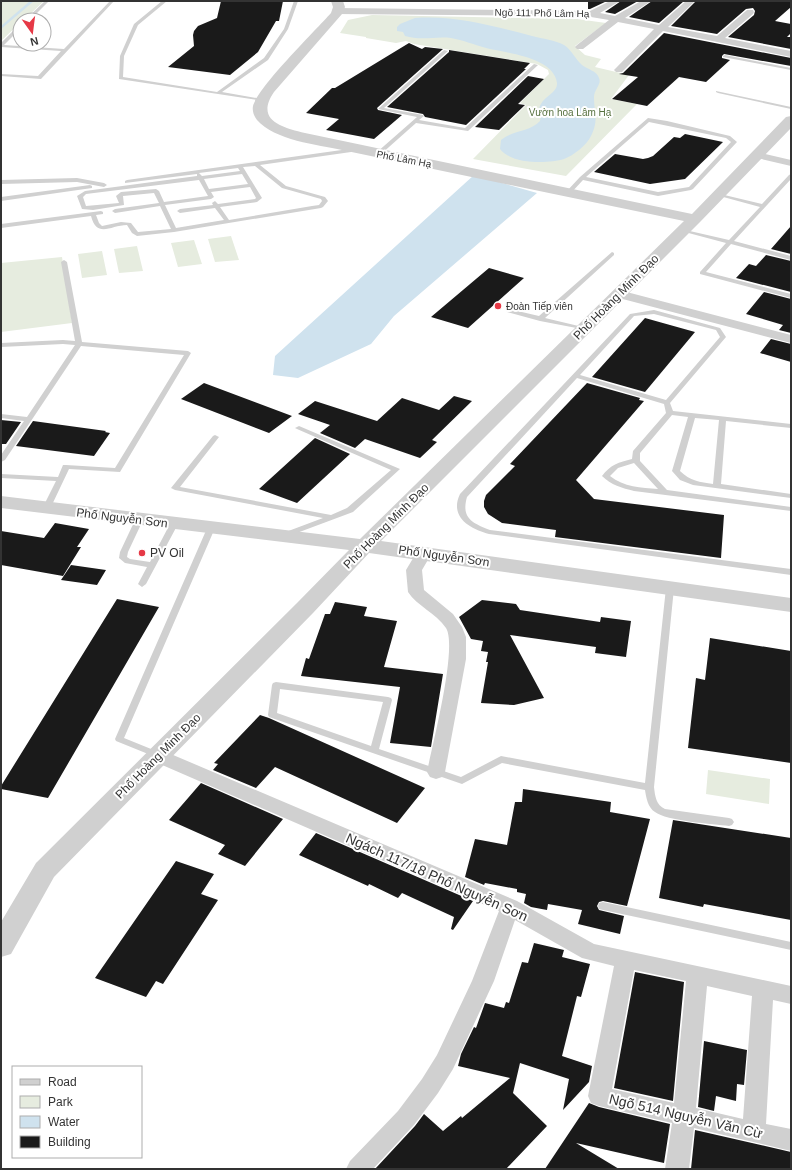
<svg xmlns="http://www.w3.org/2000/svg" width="792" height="1170" font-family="Helvetica,sans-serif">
  <rect width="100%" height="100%" fill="#fff"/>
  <path fill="#e6ecdf" d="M1 1H44L24 20H20V23L1 41Z
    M372 15 577 19 606 23 575 46 585 55 601 59 595 67 629 75 611 99 637 104 566 176 473 159 526 105 520 103 549 74 548 70 537 64 414 44 406 41 396 43 366 38V37L340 33 348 20Z
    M231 236 239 260 215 262 208 239Z
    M194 240 202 264 178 267 171 243Z
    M137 246 143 271 119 273 114 249Z
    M102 251 107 275 82 278 78 254Z
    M62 257 72 323 1 332V263Z
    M708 770 770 779 769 804 706 794Z"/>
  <path fill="#cfe2ee" d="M415 18C454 15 494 26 532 36 543 39 555 40 564 45 572 50 575 59 582 65 587 69 597 71 599 78 602 84 594 90 594 97 594 113 599 120 591 136 586 146 574 155 564 159 547 164 511 164 500 149L501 140C513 130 530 132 540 121 542 115 537 109 541 104 545 96 558 92 557 83 554 57 506 53 486 48 475 45 463 40 451 38 436 36 421 41 405 36L403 32 397 31V27L400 24Z
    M474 175 537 193 394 316 371 344 298 378 273 375 275 356Z"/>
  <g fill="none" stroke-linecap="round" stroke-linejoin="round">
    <path fill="#cfe2ee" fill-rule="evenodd" d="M30 1H34L1 29V26Z"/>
  </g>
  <path fill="#1a1a1a" d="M221 1H283L279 21H276L258 52 230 75 168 67 194 46 193 35 194 31 198 26 217 18Z
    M588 1H607L590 9H588Z
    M621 1H638L615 14 605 12Z
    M652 1H684L659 23 629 17Z
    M696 1H791V7L775 21 791 24V33L787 37H791V49L728 37 754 15 755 11 753 8 746 9 717 34 671 26Z
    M664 33 791 58V66L724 54 722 56V58L730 60 706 82 679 77 647 106 612 99 638 77 619 74 623 73Z
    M409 43 422 49 425 47 443 49 377 108 378 110 402 115 374 139 326 130 339 119 306 113 332 88H335Z
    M449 50 530 63 524 69H526L466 125 425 117 423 114 387 107 449 52Z
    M528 76 544 79 518 104 525 105 499 130 475 127Z
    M685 134 723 142 685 179 650 184 594 172 615 154 643 159 648 158 653 156 674 137 680 138Z
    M791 226V254L771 249Z
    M766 255 791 261V292L736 278 749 264 756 266Z
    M489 268 524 278 468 328 431 317Z
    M764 292 791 299V333L779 330 783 325 746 314Z
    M645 318 695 332 645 392 592 377Z
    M771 339 791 344V362L760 353Z
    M204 383 292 416 269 433 181 399Z
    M587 383 640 398 639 400 644 401 576 480 594 499 724 515 721 558 555 537 556 530 502 523 488 514 484 507V501L486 495 515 466 510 464Z
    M454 396 472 401 432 440 437 442 420 458 365 439 355 448 320 433 330 425 298 414 315 401 377 421 402 398 439 410Z
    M1 420 21 422 6 444H1Z
    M33 421 106 431 105 432 110 433 94 456 16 446Z
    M315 438 350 454 297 503 259 489Z
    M55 523 89 529 77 547H81L63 576 1 565V531L44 538Z
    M71 565 106 570 97 585 61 580Z
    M117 599 159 607 48 798 1 789V786Z
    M482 600 516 604 520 610 600 622 601 617 631 621 626 657 595 653 596 647 510 635 544 698 514 705 481 703 488 662H486L488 652 481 651 483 641 471 639 459 617Z
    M335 602 367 607 364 616 397 621 384 667 443 674 431 747 390 743 400 687 301 676 306 658 309 659 325 614H330Z
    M710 638 791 651V763L688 748 696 678 705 680Z
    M260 715 269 718 425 788 397 823 275 767 256 788 213 770 218 764 214 763Z
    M201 783 283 819 245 866 218 854 225 845 169 820Z
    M523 789 611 802 610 812 650 819 627 906 603 901 599 902 597 906 599 910 624 916 620 934 578 924 582 910 548 904 547 910 531 907 524 903 526 894 517 892V889L485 883 484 885 465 877 475 839 507 845 515 802H522Z
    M673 820 791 838V920L704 904 703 907 659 898Z
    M316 833 473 901 453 930 451 929 454 917 402 893 398 898 369 884 368 886 299 855Z
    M176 861 214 874 201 894 218 900 163 984 156 981 146 997 95 978Z
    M534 943 564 950 562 957 590 964 581 997 577 996 562 1056 592 1066 589 1082 563 1110 569 1079 520 1063 513 1093 547 1126 506 1169H375L415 1126 424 1114 443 1131 461 1116 462 1118 510 1078 458 1066 461 1054 474 1027 476 1028 485 1003 504 1008 506 1002 509 1003 522 962 528 963Z
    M635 972 684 982 673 1101 614 1088Z
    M704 1041 747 1050 744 1085 737 1084 736 1101 716 1096 714 1111 698 1107Z
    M589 1103 599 1107 670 1124 664 1163 576 1143 619 1169H545Z
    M695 1130 791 1152V1169H691Z"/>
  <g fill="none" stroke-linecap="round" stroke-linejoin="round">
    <path fill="#d0d0d0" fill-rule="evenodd" d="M45 1H49L30 20H25Z
      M110 1H114L41 79 1 76V74L38 76 61 51 1 47V43L18 26H20V29L4 45 64 49Z
      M162 1H167L138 25 124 56 123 77 217 92 264 58 284 29 294 1H298L288 29 268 60 222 92 262 99 264 100V101L119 79 120 56 134 24Z
      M444 50 448 51 384 108 423 115 424 116 419 120 465 128 534 64 538 65 468 131 416 123 380 155H376V153L417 117 378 109Z
      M725 55 791 68V70L723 57V56Z
      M716 91 791 107V109L718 93 716 92Z
      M648 118 667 121 730 136 737 142 693 189 691 190 658 196 583 180 570 194H566V192L580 177ZM649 122 726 138 731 142 689 187 658 192 586 177Z
      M356 148 358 149V151L260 165 286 186 325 197 328 201 323 207 321 208 174 232 137 236 132 233 127 225C111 225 97 239 91 216L1 228V224L101 211 103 212V214L96 215 99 223 102 226 121 222 131 223 138 232 171 229 160 206 115 213 112 211 115 209 159 203 154 193 123 196 124 205 93 210 82 209 77 196 85 191 197 176V174L125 183V181L127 180ZM255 166 282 188 321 199 322 201 319 205 312 206 229 220 220 207 257 202 262 198 243 167ZM238 168 240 171 202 176 199 173ZM242 174 248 184 209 189 204 179ZM199 180 208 196 164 202 159 191 156 189 121 192 116 196 119 203 86 206 83 197 86 194ZM250 187 256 198 255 199 218 204 215 201 212 203 213 205 180 209 177 211 180 213 215 208 224 220 176 228 165 205 211 199 214 197 211 192Z
      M791 174V179L734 241 791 256V260L731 244 706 272 791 294V298L700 274V272L726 243 681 231V229L729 240 760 207 716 195V193L762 204 789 175Z
      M77 178 104 183 107 185 104 187 77 182 1 184V180Z
      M90 185 92 186V188L1 201V197Z
      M612 252 614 253V255L545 318 587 328V330L540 321 507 312 506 311 509 309 539 316Z
      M64 260 67 262 82 342 188 351 191 353 120 472 69 469 50 509 46 511 42 509 56 481 1 478V474L58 477 63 465H66L115 468 184 355 81 346 5 460 1 462V455L24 421 1 418V414L27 417 75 345 63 344 1 347V343L63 340 75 341 61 262Z
      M654 310 720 328 726 337 670 403 673 411 791 424V428L726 421 721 484 791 494V498L693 485 680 480 672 471 688 417 672 415 640 453V461L667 490 791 507V511L634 491C622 488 611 485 602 476 610 465 619 462 632 459L633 451 666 413 664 404 577 378 467 497C461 518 472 523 490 530L791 569V575L489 534C470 529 449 517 460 494L630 314ZM654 314 716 330 720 337 666 400 580 375 634 316ZM695 418 719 420 713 484C700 482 690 481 680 471ZM634 463 658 489C641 488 624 487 610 476L618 468Z
      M299 426 400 469 353 512 286 537 282 535 283 533 323 518 175 490 171 488 213 436 215 435 219 437 180 487 331 515 347 508 391 470 297 429 295 428Z
      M136 518H139L143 520 128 552 127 557 130 559 150 562 171 522H174L178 524 146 584 142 587 138 584 147 567 125 563 119 558 120 552Z
      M208 526H214L215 528 124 738 161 753 163 755 161 757 158 758 116 741 115 739Z
      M670 585 674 588 654 787C655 796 656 805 665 809L729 818 732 819 734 822 732 825 729 826C714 824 666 821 655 812 648 808 646 797 645 790L502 763 462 784 269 717 268 715 272 685 273 683 276 682 388 697 391 698 392 700 379 749 461 777 501 756 645 783 666 588ZM280 689 383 702 371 746 277 713Z
      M603 902 791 942V950L603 910 599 909 598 906 599 903Z"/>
    <path fill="#d0d0d0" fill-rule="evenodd" d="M610 1H620L600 13 615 16 641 1H651L625 18 659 25 686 1H695L668 27 717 36 747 10H753L754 12 753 14 725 38 791 51V57L663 31 622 72H616L614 70 616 68 654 29 618 22 583 49H577L575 47 577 45 609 20 585 16 337 14 333 11 337 8 590 11Z
      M757 152 791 160V166L753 157 752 155 753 153Z
      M619 290 791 335V343L615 297 613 294 615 291Z
      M424 548 430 550 432 553 422 570 424 590 453 614 462 627 466 637V659L445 772 442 777 436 779 430 777 427 772C432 746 458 647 446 628 436 613 417 606 408 592L406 570 418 550Z
      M159 749 517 901 594 944 791 986V1004L773 1000 766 1124 791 1129V1151L694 1128 689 1169H665L672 1123 599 1106 591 1103 588 1096 614 966 582 958 515 920 494 981 453 1069 438 1093 414 1125 373 1169H346L350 1161 398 1111 422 1079 437 1055 472 981 499 911 153 761 150 756 153 751ZM634 970 686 981 674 1103 612 1089ZM707 986 752 996 743 1119 696 1108Z"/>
    <path fill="#d0d0d0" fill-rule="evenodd" d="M331 1H343L345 7 342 14 274 92C255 120 281 127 305 133L692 214 786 117 791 116V128L700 222 381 541 791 598V612L369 553 313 613 54 877 11 954 1 957V922L36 863 297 603 349 550 1 508V496L360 539 684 221 342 150C318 145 274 140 257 120 254 116 252 111 253 106 258 87 315 31 331 13L333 7Z"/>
  </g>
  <g fill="#e63946" stroke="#fff" stroke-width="1.5">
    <circle cx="498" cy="306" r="4"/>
    <circle cx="142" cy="553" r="4"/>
  </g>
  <g text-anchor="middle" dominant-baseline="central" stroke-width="4" stroke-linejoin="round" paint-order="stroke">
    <g font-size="10" fill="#333" stroke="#fff">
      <text transform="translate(542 13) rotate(1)">Ngõ 111 Phố Lâm Hạ</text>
      <text transform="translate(404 159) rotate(11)">Phố Lâm Hạ</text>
    </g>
    <g font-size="10" fill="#56703f" stroke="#fff">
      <text x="570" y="112">Vườn hoa Lâm Hạ</text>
    </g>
    <g font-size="10" fill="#333" stroke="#fff" text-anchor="start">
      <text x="506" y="306">Đoàn Tiếp viên</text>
    </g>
    <g font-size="12" fill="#333" stroke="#fff">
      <text transform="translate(616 297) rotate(-45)">Phố Hoàng Minh Đạo</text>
      <text transform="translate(122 518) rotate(7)">Phố Nguyễn Sơn</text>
      <text transform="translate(386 526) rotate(-45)">Phố Hoàng Minh Đạo</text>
      <text transform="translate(444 556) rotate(8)">Phố Nguyễn Sơn</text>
      <text transform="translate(158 756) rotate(-45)">Phố Hoàng Minh Đạo</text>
    </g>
    <g font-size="12" fill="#333" stroke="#fff" text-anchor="start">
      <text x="150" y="553">PV Oil</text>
    </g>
    <g font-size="14" fill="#333" stroke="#fff">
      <text transform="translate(437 877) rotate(24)">Ngách 117/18 Phố Nguyễn Sơn</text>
      <text transform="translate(686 1116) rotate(13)">Ngõ 514 Nguyễn Văn Cừ</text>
    </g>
  </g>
  <rect width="792" height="1170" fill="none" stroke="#333333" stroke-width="4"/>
  <rect x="12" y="1066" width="130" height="92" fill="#ffffff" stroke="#adadad"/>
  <rect x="20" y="1079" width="20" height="6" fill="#d0d0d0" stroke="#adadad"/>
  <text x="48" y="1086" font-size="12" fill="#333333">Road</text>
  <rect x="20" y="1096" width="20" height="12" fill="#e6ecdf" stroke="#adadad"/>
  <text x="48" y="1106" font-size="12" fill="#333333">Park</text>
  <rect x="20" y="1116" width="20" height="12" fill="#cfe2ee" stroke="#adadad"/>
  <text x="48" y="1126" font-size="12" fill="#333333">Water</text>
  <rect x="20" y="1136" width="20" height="12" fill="#1a1a1a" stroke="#adadad"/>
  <text x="48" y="1146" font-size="12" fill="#333333">Building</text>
  <g transform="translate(32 32) rotate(166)"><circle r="19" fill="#ffffff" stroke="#adadad"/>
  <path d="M0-3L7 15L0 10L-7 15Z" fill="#e63946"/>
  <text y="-6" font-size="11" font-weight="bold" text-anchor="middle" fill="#333333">N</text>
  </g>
</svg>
